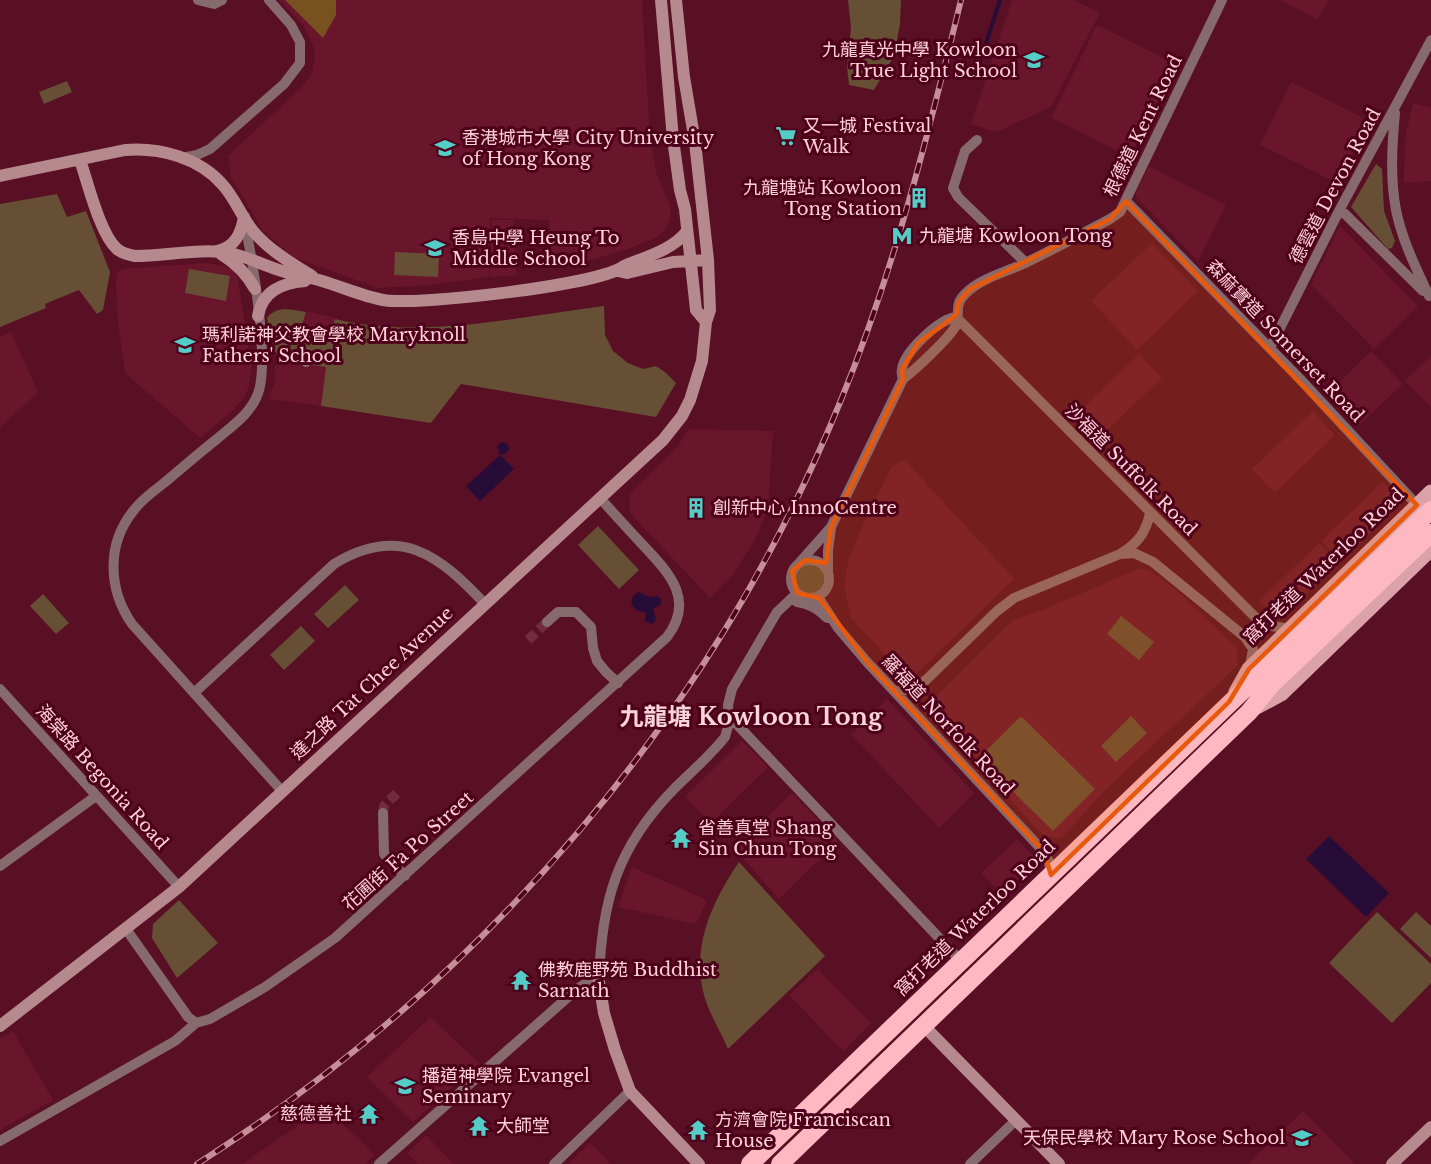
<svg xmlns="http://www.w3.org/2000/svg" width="1431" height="1164" font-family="'Libre Baskerville','Noto Sans TC',serif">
  <rect width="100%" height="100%" fill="#590f24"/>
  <path fill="#69162d" d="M279 0H642L650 140 657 175 671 208 670 219 666 229 657 237 628 249 597 258 551 269 549 220 490 218 489 277 428 285 378 288 293 257 263 231 231 177 228 156 303 86 312 73 315 56 313 45 303 25Z
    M1012 0H1074L1100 13 1051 107 996 132 971 124Z
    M1280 0H1328L1318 19Z
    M1097 25 1175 64 1130 157 1051 118Z
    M1291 82 1369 121 1337 183 1260 145Z
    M1413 103 1431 108V181L1404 183 1405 138Z
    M1149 166 1226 205 1198 261 1136 197V192Z
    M492 220H513L516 275 490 277Z
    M1340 226 1418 306 1374 349 1311 284Z
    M1152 243 1198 291 1137 350 1091 301Z
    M205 263 227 266 233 270 237 275 252 367 249 386 244 398 232 411 200 438 125 373 117 313 116 276 118 272 123 269Z
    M307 311 335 318 329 337 301 328Z
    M11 332 38 392 0 428V337Z
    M1371 351 1403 384 1357 427 1326 395Z
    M1139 354 1162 378 1100 437 1077 414Z
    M1431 356V408L1405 381Z
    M282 361 326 367 321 406 269 399 275 381V366Z
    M1313 411 1335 435 1275 493 1252 469Z
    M689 429 773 431 768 507 755 540 729 580 710 598 630 513 629 494 678 446Z
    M905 460 1014 579 914 676 899 670 851 618 844 585 849 559 861 529 892 466Z
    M1382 482 1394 494 1395 510 1341 561 1321 541Z
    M1319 543 1339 563 1284 616H1274L1259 601Z
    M1141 568 1152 572 1176 590 1237 648 1238 665 1101 794 1075 824 1061 838 1045 837 924 709 1013 620 1040 611Z
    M887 699 974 793 939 828 851 734Z
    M742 741 768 767 711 823 685 797Z
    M792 793 838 841 779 899 735 849Z
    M1017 839 1037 860 1002 895 981 873Z
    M632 867 707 900 696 924 618 907Z
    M818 969 871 1023 843 1051 789 995Z
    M430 1017 479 1063 413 1122 367 1077Z
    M13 1031 53 1100 0 1130V1039Z
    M325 1107 375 1155 365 1164H242Z
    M1303 1111 1355 1164H1248Z
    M426 1135 454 1164H418L407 1153Z
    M590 1143 611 1164H568Z"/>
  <path fill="#664f34" d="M848 0H901L900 24 894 56 874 90 849 85 847 67 851 28Z
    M67 81 72 92 44 104 39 92Z
    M1376 164 1382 169 1384 211 1395 241 1392 248 1388 249 1351 207Z
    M57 194 67 217 86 211 110 272 103 310 97 314 79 290 45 304 46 308 0 327V204Z
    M395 252 439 254 438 277 394 275Z
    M189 269 230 276 226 301 185 293Z
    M604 306 605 335 613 351 628 363 643 369 656 366 665 372 676 383 656 417 461 384 431 423 321 406 326 367 282 361 273 348 267 318C277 305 292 310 306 312L301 329 329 337 335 319C423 340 516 317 604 306Z
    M598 526 639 570 619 589 578 545Z
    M794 579a15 15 0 1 1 30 0a15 15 0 1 1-30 0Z
    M345 585 359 600 328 628 314 614Z
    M43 594 69 623 56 634 30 606Z
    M1121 616 1154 642 1139 660 1107 634Z
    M301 626 315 641 284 670 270 655Z
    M1131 716 1147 733 1116 762 1101 746Z
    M1020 717 1023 718 1095 789 1053 831 981 760 984 757 982 755Z
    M739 862 825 956 728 1049C722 1035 714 1021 708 1007 688 955 709 906 739 862Z
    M179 900 218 943 177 978 152 938 153 924Z
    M1377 912 1431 964V983L1392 1023 1329 963Z
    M1416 912 1431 926V958L1400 929Z"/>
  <path fill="#775120" d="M285 0H336V15L323 38Z"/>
  <path fill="#270c37" d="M502 442 508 444 509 450 505 454 500 455 514 469 480 501 466 486 500 455 497 446Z
    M639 592 650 597 657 596 661 599V604L653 609 656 620 652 624 645 621 646 613 636 610 631 604 633 596Z
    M1329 836 1389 893 1366 917 1306 859Z"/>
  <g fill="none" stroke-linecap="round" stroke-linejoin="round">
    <path stroke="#270c37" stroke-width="4" d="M980 62 1000 0"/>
    <path stroke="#722c3f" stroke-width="10" stroke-dasharray="10 5" stroke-linecap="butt" d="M528 640 547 622
      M383 813 384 806 400 790"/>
    <path stroke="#866a6d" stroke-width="10" d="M198 0 214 4 222 0
      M1395 113C1392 145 1390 178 1396 210 1402 240 1416 268 1429 296
      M977 140 965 151 953 188 958 197 1026 263
      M182 158 197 155 210 149 284 84 300 63V42L291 25 269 0
      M1126 201 1300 379 1417 505
      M1340 209 1423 291
      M244 221C252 256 271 366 257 396 249 415 232 426 217 439 199 453 182 468 164 483 154 491 142 499 134 510 106 544 108 589 132 624L282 791
      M1270 348 1340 209 1431 40
      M306 362 307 353
      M903 379C902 376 901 372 902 369 904 352 939 319 956 317L1256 618 1272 626 1291 629
      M1121 554 1134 553 1153 562 1245 637 1253 649 1250 666
      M791 579a19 19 0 1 1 38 0a19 19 0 1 1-38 0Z
      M800 562 831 527 903 379C915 370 948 339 955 327 962 314 952 306 966 293 980 279 1005 272 1023 264 1053 250 1081 234 1110 219L1120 212 1222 0
      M828 572V550L831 528
      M818 597 838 628 867 662 1044 852 1049 862 1051 875
      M797 602C810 604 818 609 827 618
      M547 622 558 612H576L591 627 593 648 597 661 606 672 618 683
      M0 689 179 887
      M895 692 912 689 926 680 997 611 1014 598 1120 554C1137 544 1146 533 1150 513
      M194 693 334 564C400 524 439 555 485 604
      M729 716 961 961
      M383 813 384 854 405 876
      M0 866 96 796
      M126 929 188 1017 196 1023
      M0 1141 175 1041 196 1023 210 1019 265 987 335 938 667 637C696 599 668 572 642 544 628 529 614 514 601 499
      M379 1164 576 990 585 984 599 982C601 902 617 847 674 789 691 772 710 756 725 737L729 723 728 705 732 689 777 612 797 593
      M554 1164 630 1091
      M970 1164 1015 1121"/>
    <path stroke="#b6898f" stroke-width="12" d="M661 0 673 139 680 190 685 209 696 310 706 322
      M80 160C88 183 100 234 117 249 122 253 129 255 135 256 165 256 201 248 230 253 248 257 265 266 282 271 295 276 309 277 322 281 342 287 362 296 383 300 416 306 601 285 624 266 645 257 673 250 687 231
      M0 176 125 150C160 147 199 158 222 184 235 198 241 216 253 231 269 250 291 263 312 276
      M217 251C235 247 241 234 244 217
      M221 254C236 263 247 274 255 289
      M618 271 627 273 673 262 708 260
      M258 316C262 291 282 283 305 281
      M599 982 604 1013 615 1050 630 1091 699 1164
      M0 1026 179 887 663 440 682 416 690 400 702 361 706 322 710 310 708 260 695 142 684 77 676 0
      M924 1026 1059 1164
      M1392 1164 1431 1127"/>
    <path stroke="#dca2a9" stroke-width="15" d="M1236 692 1249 669 1431 492
      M1253 709 1281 694 1431 549"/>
    <path stroke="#fdb8c1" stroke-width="18" d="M750 1164 1431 510
      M780 1164 1249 712 1272 684 1431 533"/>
    <g stroke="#c68e99" stroke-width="6">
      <path id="rail" d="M197 1164C483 982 713 715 841 400 894 271 928 135 961 0"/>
    </g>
    <use href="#rail" stroke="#4d011a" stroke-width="4" stroke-dasharray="11" stroke-linecap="butt"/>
  </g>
  <path fill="#e8590c" fill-opacity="0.2" stroke="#e8590c" stroke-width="4.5" stroke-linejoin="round" d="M1126 201 1417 505 1249 669 1229 702 1051 875 1044 852 867 662 819 598 797 593 792 571 805 560 826 563 831 527 903 379 902 369 918 343 956 315 959 301 970 289 1110 219Z"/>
  <defs>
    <g id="school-bare" transform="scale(1.62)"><path d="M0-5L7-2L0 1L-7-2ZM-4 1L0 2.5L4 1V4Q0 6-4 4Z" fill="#54cdc7" stroke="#4d011a" stroke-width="2.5" paint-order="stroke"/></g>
    <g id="supermarket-bare" transform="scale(1.62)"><path d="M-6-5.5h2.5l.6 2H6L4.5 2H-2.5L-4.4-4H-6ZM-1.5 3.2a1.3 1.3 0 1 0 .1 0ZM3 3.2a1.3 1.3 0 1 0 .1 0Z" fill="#54cdc7" stroke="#4d011a" stroke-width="2.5" paint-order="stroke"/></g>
    <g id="university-bare" transform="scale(1.62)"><path d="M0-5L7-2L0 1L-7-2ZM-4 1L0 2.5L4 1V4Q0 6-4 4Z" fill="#54cdc7" stroke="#4d011a" stroke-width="2.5" paint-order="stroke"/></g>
    <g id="building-bare" transform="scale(1.62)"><path d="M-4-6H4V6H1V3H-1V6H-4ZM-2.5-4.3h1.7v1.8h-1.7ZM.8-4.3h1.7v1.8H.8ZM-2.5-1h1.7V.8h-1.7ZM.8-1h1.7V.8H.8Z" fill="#54cdc7" stroke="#4d011a" stroke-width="2.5" paint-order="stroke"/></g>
    <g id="metro-bare" transform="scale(1.62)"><path d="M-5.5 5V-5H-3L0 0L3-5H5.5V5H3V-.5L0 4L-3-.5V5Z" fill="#54cdc7" stroke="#4d011a" stroke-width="2.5" paint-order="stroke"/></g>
    <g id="temple-bare" transform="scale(1.62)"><path d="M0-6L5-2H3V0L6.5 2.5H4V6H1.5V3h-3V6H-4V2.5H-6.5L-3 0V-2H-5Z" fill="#54cdc7" stroke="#4d011a" stroke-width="2.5" paint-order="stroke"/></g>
  </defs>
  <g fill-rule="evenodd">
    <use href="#school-bare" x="1034" y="60"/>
    <use href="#supermarket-bare" x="786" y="136"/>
    <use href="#university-bare" x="445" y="148"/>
    <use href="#building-bare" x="919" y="198"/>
    <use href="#metro-bare" x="902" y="236"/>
    <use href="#school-bare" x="435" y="248"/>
    <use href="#school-bare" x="185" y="345"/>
    <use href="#building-bare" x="696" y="508"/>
    <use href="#temple-bare" x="681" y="838"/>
    <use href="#temple-bare" x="521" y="980"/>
    <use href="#university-bare" x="405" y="1086"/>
    <use href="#temple-bare" x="369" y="1114"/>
    <use href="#temple-bare" x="479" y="1126"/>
    <use href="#temple-bare" x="698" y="1130"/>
    <use href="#school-bare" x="1302" y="1138"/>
  </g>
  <g text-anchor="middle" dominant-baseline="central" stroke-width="6" stroke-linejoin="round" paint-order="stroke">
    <g font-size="18" fill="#ffd0d6" stroke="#4d011a" text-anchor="start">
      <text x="1017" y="50" text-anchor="end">九龍真光中學 Kowloon<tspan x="1017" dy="21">True Light School</tspan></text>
      <text x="803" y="126">又一城 Festival<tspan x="803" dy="21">Walk</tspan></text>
      <text x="462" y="138">香港城市大學 City University<tspan x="462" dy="21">of Hong Kong</tspan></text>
      <text x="902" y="188" text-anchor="end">九龍塘站 Kowloon<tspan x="902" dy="21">Tong Station</tspan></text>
      <text x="919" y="236">九龍塘 Kowloon Tong</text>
      <text x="452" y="238">香島中學 Heung To<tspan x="452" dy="21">Middle School</tspan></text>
      <text x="202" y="335">瑪利諾神父教會學校 Maryknoll<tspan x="202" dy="21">Fathers' School</tspan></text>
      <text x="713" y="508">創新中心 InnoCentre</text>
      <text x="698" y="828">省善真堂 Shang<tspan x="698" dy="21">Sin Chun Tong</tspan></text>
      <text x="538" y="970">佛教鹿野苑 Buddhist<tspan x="538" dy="21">Sarnath</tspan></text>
      <text x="422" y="1076">播道神學院 Evangel<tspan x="422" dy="21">Seminary</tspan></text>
      <text x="352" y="1114" text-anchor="end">慈德善社</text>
      <text x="715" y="1120">方濟會院 Franciscan<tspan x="715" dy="21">House</tspan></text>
      <text x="496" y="1126">大師堂</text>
      <text x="1285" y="1138" text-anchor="end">天保民學校 Mary Rose School</text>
    </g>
    <g font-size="18" fill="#ffd0d6" stroke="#4d011a">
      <text transform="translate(1143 126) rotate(-64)">根德道 Kent Road</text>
      <text transform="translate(1335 186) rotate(-62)">德雲道 Devon Road</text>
      <text transform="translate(1285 341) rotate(46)">森麻實道 Somerset Road</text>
      <text transform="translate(1131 470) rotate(45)">沙福道 Suffolk Road</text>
      <text transform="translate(1324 566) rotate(-44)">窩打老道 Waterloo Road</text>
      <text transform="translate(372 683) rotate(-43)">達之路 Tat Chee Avenue</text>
      <text transform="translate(948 725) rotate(47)">羅福道 Norfolk Road</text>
      <text transform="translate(102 777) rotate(48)">海棠路 Begonia Road</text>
      <text transform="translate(408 851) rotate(-42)">花圃街 Fa Po Street</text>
      <text transform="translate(975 918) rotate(-44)">窩打老道 Waterloo Road</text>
    </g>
    <g font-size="24" font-weight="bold" fill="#f9d4d8" stroke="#4d011a">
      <text x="751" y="716">九龍塘 Kowloon Tong</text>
    </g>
  </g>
</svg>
